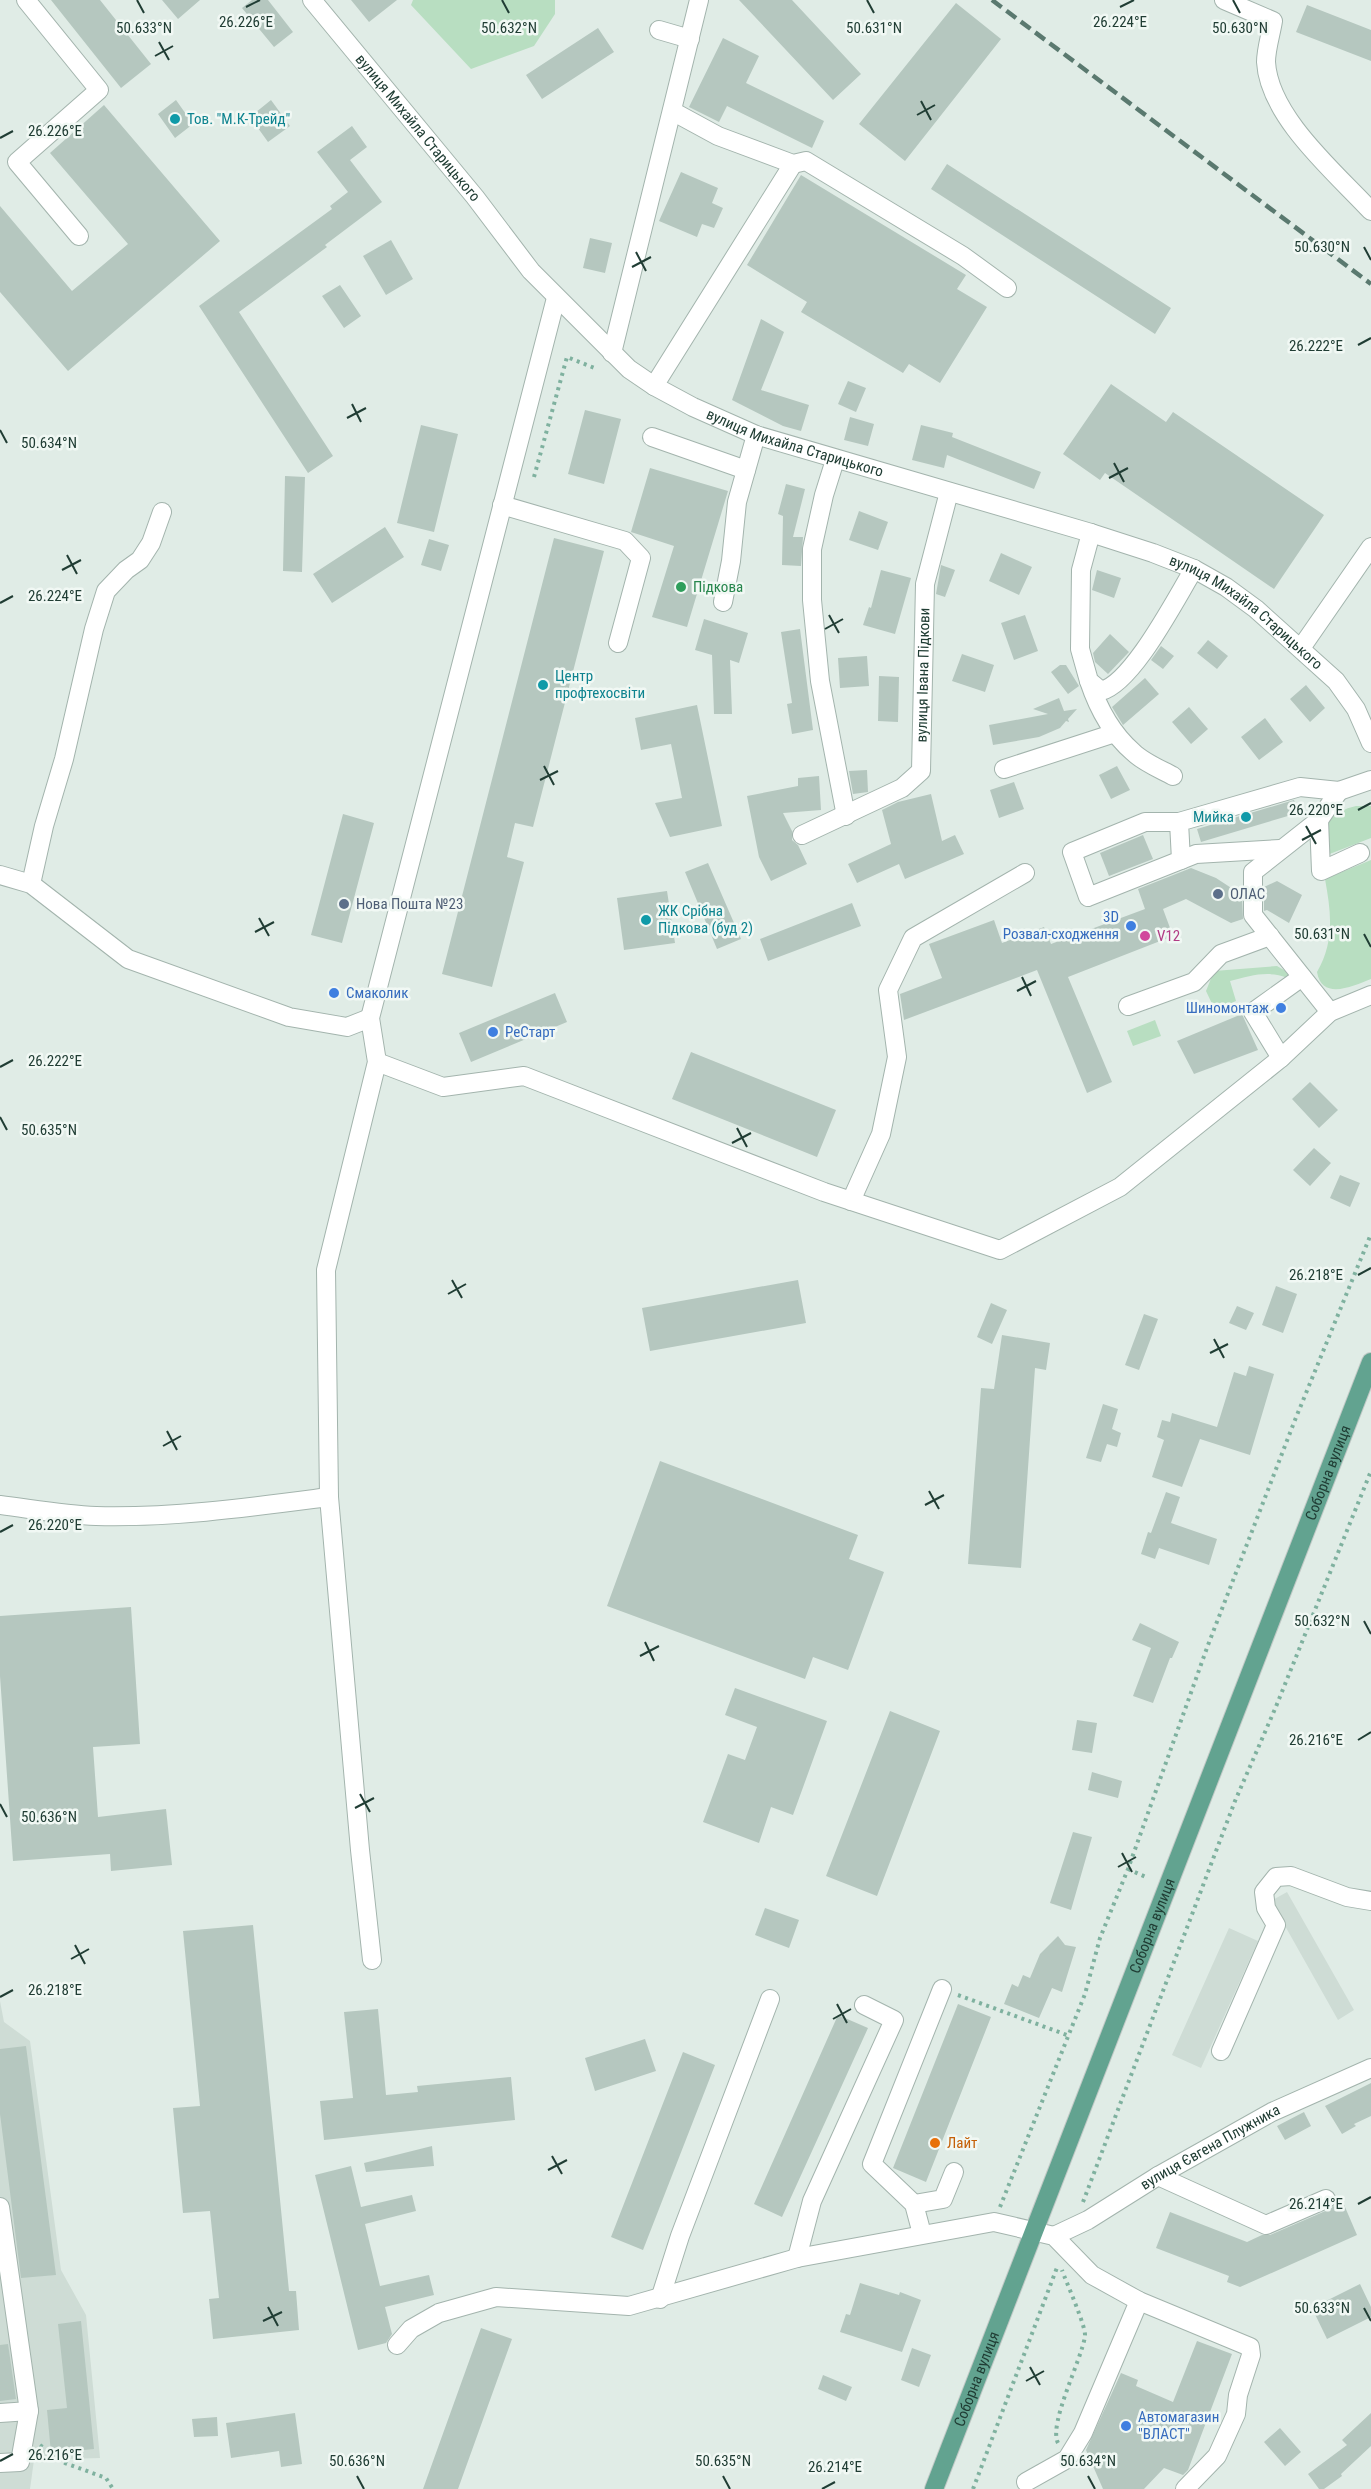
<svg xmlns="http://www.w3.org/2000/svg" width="1371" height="2489" font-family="'Roboto Condensed',sans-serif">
  <rect width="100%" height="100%" fill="#e0ece6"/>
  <path fill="#cedcd5" d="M1287 1892 1354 2010 1338 2020 1271 1901Z
    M1229 1928 1258 1941 1201 2068 1172 2055Z
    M0 2001 4 2022 30 2041 61 2270 86 2315 100 2458 34 2460 30 2489H0Z"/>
  <path fill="#b8dec1" d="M413 0H555V14L534 46 471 69 411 5Z
    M1356 806H1371V838L1327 855C1326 849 1323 842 1323 836 1323 818 1342 809 1356 806Z
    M1371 860V979C1353 986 1322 1001 1317 972 1335 941 1331 912 1325 879Z
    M1277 966 1289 973 1288 978C1267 970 1251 976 1230 981L1236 1001 1215 1010 1206 991 1214 971Z
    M1155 1020 1161 1036 1133 1046 1127 1031Z"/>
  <path fill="#b5c7bf" d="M51 0H100L151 64 121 88Z
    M162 0H200L178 19Z
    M252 0H268L293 32 274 47 242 8Z
    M351 0H397L369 22Z
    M739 0H792L861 74 833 100Z
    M956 3 1001 39 905 161 859 124Z
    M1307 5 1371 30V61L1296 32Z
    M598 28 614 52 542 99 526 75Z
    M723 38 759 56 746 83 824 121 812 148 727 106 719 122 689 107Z
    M176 100 193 124 175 138 158 114Z
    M271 100 290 126 268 142 250 117Z
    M104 105 220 241 68 371 0 292V206L72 291 128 244 50 153Z
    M352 126 367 147 350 160 382 202 325 245 327 247 239 312 333 456 308 473 199 306 332 209 330 206 348 192 317 152Z
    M947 164 1171 308 1155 334 931 189Z
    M681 172 718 188 712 203 723 208 714 228 702 224 697 237 659 221Z
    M801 175 966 275 957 289 987 307 940 383 909 364 903 373 801 312 807 302 747 265Z
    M590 238 612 243 605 273 583 268Z
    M391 240 413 279 386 295 363 256Z
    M340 285 361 316 344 328 322 296Z
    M761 319 784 332 761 390 809 405 801 431 783 426 732 400Z
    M848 381 866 388 856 412 838 404Z
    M1111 384 1166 422 1173 412 1324 515 1274 589 1105 473 1100 480 1063 454Z
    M585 410 621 419 604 484 568 474Z
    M850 417 874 424 868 446 844 440Z
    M421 425 458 434 434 532 397 523Z
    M921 425 953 433 952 437 1041 472 1034 489 947 455 944 468 912 460Z
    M650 468 728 491 687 627 652 617 674 546 631 532Z
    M285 476 305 477 302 572 283 571Z
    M786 484 805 489 793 537H803L801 566 782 565 783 516 778 514Z
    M859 511 888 522 878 550 849 540Z
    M385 527 404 557 332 603 313 574Z
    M554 538 604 551 533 827 515 823 507 857 524 862 492 987 442 974Z
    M429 539 449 545 441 571 421 565Z
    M1001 553 1032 567 1019 595 989 581Z
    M941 565 955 570 945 597 936 594Z
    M881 570 911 578 895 634 863 625 869 607 871 608Z
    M1097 570 1121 578 1114 598 1092 590Z
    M1025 615 1038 651 1014 660 1001 623Z
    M704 619 748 633 739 663 730 660 732 714H714L712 655 695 650Z
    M800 629 813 730 792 734 787 704 792 703 781 632Z
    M1110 634 1129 652 1108 674 1095 662 1093 653Z
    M1208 640 1228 656 1217 669 1197 653Z
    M1161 646 1174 656 1163 669 1151 660Z
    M962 654 994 665 985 692 952 681Z
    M867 656 869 686 840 688 838 658Z
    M1060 665H1066L1079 686 1068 694 1051 672Z
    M879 676 899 677 898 722 878 721Z
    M1145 678 1159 694 1123 725 1112 707Z
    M1306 685 1325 708 1310 722 1290 699Z
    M1059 698 1064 711 1077 709 1068 719 1069 722 1066 721 1060 728 1039 737 993 745 989 725 1048 714 1033 709Z
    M697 705 722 826 670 837 655 803 682 798 671 744 641 750 635 718Z
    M1189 707 1208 729 1191 744 1172 722Z
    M1265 718 1283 742 1259 760 1241 737Z
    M1117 766 1130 790 1111 799 1099 775Z
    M867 770 868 792 853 794 849 771Z
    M819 776 821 810 783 813 792 831V840L798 845 807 864 771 881 759 857 747 796 798 786V778Z
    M1014 782 1024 809 999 818 990 790Z
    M931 794 942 841 955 835 964 854 905 879 899 864 857 883 848 864 891 844 882 810 898 802Z
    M1294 800 1298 813 1201 842 1197 829Z
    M343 814 374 823 342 943 311 935Z
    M1143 835 1153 859 1109 876 1100 853Z
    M708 863 741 939 717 949 685 872Z
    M1191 868 1216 878 1242 895 1243 919 1231 923 1186 899 1163 909 1173 936 1068 977 1112 1082 1087 1093 1037 970 904 1020 900 994 942 978 929 944 994 920 1002 943 1044 927 1051 944 1145 909 1138 889Z
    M1277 881 1302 895 1289 923 1267 910 1264 911V887Z
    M667 891 675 943 624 950 617 898Z
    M852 903 861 926 768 961 760 939Z
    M555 993 567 1022 471 1062 459 1033Z
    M1242 1014 1258 1050 1194 1074 1177 1041Z
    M691 1052 836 1110 817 1157 672 1099Z
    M1310 1082 1338 1110 1319 1128 1292 1099Z
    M1314 1148 1331 1163 1310 1186 1293 1170Z
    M1340 1175 1360 1183 1350 1207 1330 1198Z
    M798 1280 806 1323 650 1351 642 1308Z
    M1276 1286 1297 1294 1283 1333 1262 1325Z
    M991 1303 1007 1310 992 1344 977 1337Z
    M1237 1306 1254 1313 1246 1330 1229 1323Z
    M1144 1314 1158 1319 1139 1370 1125 1365Z
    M1002 1335 1050 1343 1046 1370 1035 1368 1021 1568 968 1564 981 1388 994 1389Z
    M1249 1366 1274 1374 1250 1455 1200 1439 1182 1487 1152 1477 1164 1440 1157 1437 1162 1420 1170 1422 1172 1413 1217 1427 1234 1372 1246 1376Z
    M1103 1404 1118 1409 1112 1429 1121 1433 1117 1447 1107 1444 1101 1462 1086 1458Z
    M660 1461 858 1535 849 1559 884 1572 848 1670 813 1657 805 1679 607 1606Z
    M1166 1492 1180 1497 1171 1523 1217 1539 1209 1565 1159 1548 1155 1559 1141 1554 1148 1532 1151 1533Z
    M131 1607 140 1744 93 1747 98 1817 166 1809 172 1865 111 1871 110 1854 13 1861 0 1676V1616Z
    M1140 1623 1179 1642 1172 1658H1170L1153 1703 1133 1696 1151 1648 1132 1640Z
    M735 1688 827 1721 793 1815 771 1807 759 1843 703 1822 728 1754 745 1760 757 1727 725 1715Z
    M890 1711 940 1731 877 1896 826 1876Z
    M1077 1720 1097 1723 1092 1753 1072 1750Z
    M1092 1772 1122 1781 1118 1798 1088 1790Z
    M1073 1832 1092 1837 1071 1910 1050 1903Z
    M765 1908 799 1920 789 1948 755 1935Z
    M253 1925 289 2291H296L299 2330 213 2339 209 2299 219 2298 210 2211 183 2213 173 2108 200 2106 183 1931Z
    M1058 1936 1065 1945 1076 1947 1062 1992 1052 1988 1039 2018 1004 2004 1012 1984 1018 1987 1023 1975 1030 1978 1040 1954Z
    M958 2004 991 2017 926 2182 893 2168Z
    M378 2009 386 2095 418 2092 417 2086 511 2077 515 2120 324 2140 320 2101 353 2098 344 2012Z
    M838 2015 868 2028 782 2217 754 2204Z
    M645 2039 656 2071 595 2091 585 2058Z
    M26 2046 56 2275 21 2278 0 2114V2049Z
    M683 2052 715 2065 643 2250 611 2237Z
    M1371 2083V2116L1354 2124 1356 2126 1342 2134 1325 2106Z
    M1304 2112 1311 2126 1285 2140 1277 2126Z
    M432 2146 434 2166 366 2172 364 2163Z
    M351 2166 361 2207 412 2195 416 2211 365 2224 380 2286 429 2275 434 2295 385 2307 392 2334 386 2343 358 2350 315 2175Z
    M1342 2200 1357 2235 1240 2287 1227 2282 1229 2276 1156 2248 1170 2212 1247 2242 1262 2235H1270L1330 2209Z
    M860 2283 899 2295 900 2292 921 2300 902 2352 840 2332 846 2314 850 2315Z
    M1360 2284 1371 2307V2317L1327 2339 1312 2308Z
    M81 2321 94 2449 51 2453 47 2410 67 2408 58 2324Z
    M481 2328 512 2339 458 2489H423Z
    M1197 2341 1232 2354 1188 2470 1183 2475 1164 2468 1144 2489H1103L1086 2450 1121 2373 1138 2380 1136 2386 1173 2402Z
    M8 2344 16 2399 0 2401V2345Z
    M912 2348 931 2355 919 2387 901 2380Z
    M823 2375 852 2387 846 2401 818 2389Z
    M295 2413 302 2464 281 2467 279 2451 231 2458 226 2423Z
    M1371 2413V2446L1341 2474 1342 2476 1324 2489H1319L1308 2474 1347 2445 1342 2440Z
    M217 2417 218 2436 194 2437 192 2419Z
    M1280 2428 1301 2452 1285 2466 1264 2442Z"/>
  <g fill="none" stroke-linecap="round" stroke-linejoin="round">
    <g stroke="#a3b4ad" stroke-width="20">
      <g id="minor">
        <path d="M26 0 99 90 17 162 79 236"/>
        <path id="s1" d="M312 0 475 197 531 271 629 369 654 386 693 407 756 435 1091 533 1153 553 1194 569 1226 587 1256 609 1336 681 1356 709 1371 743"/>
        <path d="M1224 0 1273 21C1271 34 1266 49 1266 62 1269 117 1336 173 1371 211"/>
        <path d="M659 30 690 39"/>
        <path d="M672 111 718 136 793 164 806 161 963 256 1007 288"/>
        <path d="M612 353 699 0"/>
        <path d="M654 386 793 164"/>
        <path d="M652 437 746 470"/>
        <path d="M835 460 824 495 812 549V600L820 681 846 816"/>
        <path d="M502 505 625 541 641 558 618 643"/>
        <path d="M1091 533 1081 570 1080 649 1089 681 1101 691C1133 683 1176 598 1194 569"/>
        <path d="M723 602 731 561 737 502 756 435"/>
        <path d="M1301 648 1371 547"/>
        <path d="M1089 681C1098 708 1111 733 1133 752 1143 762 1160 769 1173 776"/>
        <path d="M1004 769 1115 733"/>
        <path d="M1319 820 1321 871 1360 853"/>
        <path d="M1179 822H1145L1072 852 1088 897 1181 860 1179 822 1300 787 1339 791 1371 780"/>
        <path id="s2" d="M802 835 902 788 921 771 925 584 949 492"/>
        <path d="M1181 860 1196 854 1280 849"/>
        <path d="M0 875 31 884 128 959 289 1017 347 1027 370 1018"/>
        <path d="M31 884 44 826 64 759 94 629 106 591 126 570 140 560 151 543 162 512"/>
        <path d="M1128 1006 1194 982 1221 954 1270 936"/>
        <path d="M1330 1012 1253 915V872L1319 820 1339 791"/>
        <path d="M1281 1058 1253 1012 1302 977"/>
        <path d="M377 1062 443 1087 524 1076 824 1192 1000 1250 1120 1187 1281 1058 1330 1012 1371 995"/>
        <path d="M851 1201 881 1134 897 1057 888 990 913 938 1025 873"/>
        <path d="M0 1505C32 1509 64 1515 96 1516 174 1518 252 1507 329 1497"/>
        <path d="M372 1960 360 1850 329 1497 326 1270 377 1062 370 1018 556 298"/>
        <path d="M1221 2051 1276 1925 1266 1908 1264 1892 1276 1877 1291 1876 1347 1897 1371 1901"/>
        <path d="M1158 2176 1266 2225 1326 2199"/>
        <path d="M914 2204 943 2199 954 2172"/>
        <path d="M0 2207 29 2411 20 2462 0 2463"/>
        <path d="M922 2234 914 2204 872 2164 942 1989"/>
        <path id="s3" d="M1054 2236 1088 2220 1158 2176 1272 2112 1371 2068"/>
        <path d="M797 2258 812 2201 894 2020 864 2005"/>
        <path d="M660 2299 680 2236 770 1999"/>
        <path d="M397 2345 411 2329 439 2313 496 2297 629 2306 797 2258 994 2222 1054 2236 1092 2275 1139 2301 1250 2347 1251 2355 1238 2395 1236 2414 1217 2456 1185 2489"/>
        <path d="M0 2413 29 2411"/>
        <path d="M1026 2482 1067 2459 1083 2433 1139 2301"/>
      </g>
    </g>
    <g stroke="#c1c9c6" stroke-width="20">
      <g id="major">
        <path id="s4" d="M934 2489 1371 1362"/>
      </g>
    </g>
    <path stroke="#7fb19f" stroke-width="4" stroke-dasharray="3 4.5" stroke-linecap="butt" d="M534 477 567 357 597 369
      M1128 1869 1148 1878
      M958 1995 1067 2035
      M1083 2202 1235 1801 1275 1709 1371 1471
      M1000 2207 1085 1994 1100 1938 1128 1869 1208 1645 1295 1420 1371 1234
      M1058 2443C1048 2424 1082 2359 1085 2336 1086 2326 1066 2282 1062 2270
      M40 2445 65 2463 106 2478 113 2489
      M973 2489 1058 2265"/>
    <use href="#minor" stroke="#fff" stroke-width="18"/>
    <use href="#major" stroke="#62a390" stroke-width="18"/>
    <path stroke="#5a796f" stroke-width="4.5" stroke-dasharray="12 6" stroke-linecap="butt" d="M992 0 1371 284"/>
  </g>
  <path fill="none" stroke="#203d34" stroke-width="2" d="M137 0 144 13M502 0 509 13M867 0 874 13M1233 0 1240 13M246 7 260 0M1120 7 1134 0M159 42 169 60M155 56 173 46M921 101 931 120M917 115 935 105M0 138 13 131M1364 247 1371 260M636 252 646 271M632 267 651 257M1358 345 1371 338M352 404 361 422M347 418 366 408M0 430 7 443M1114 463 1124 482M1109 478 1128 468M67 555 77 574M62 570 81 560M0 603 13 596M829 615 839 633M825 629 843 619M544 766 554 785M540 780 558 771M1358 810 1371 803M1306 826 1316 844M1302 840 1321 830M259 918 269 936M255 932 274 922M1364 934 1371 947M1022 977 1031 996M1017 991 1036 981M0 1067 13 1060M0 1117 7 1130M737 1128 747 1147M732 1143 751 1133M1358 1275 1371 1268M452 1280 462 1298M448 1294 466 1284M1214 1339 1224 1358M1210 1353 1228 1344M167 1431 177 1450M163 1446 181 1436M929 1491 939 1509M925 1505 944 1495M0 1532 13 1525M1364 1621 1371 1634M645 1642 654 1661M640 1656 659 1646M1358 1740 1371 1732M360 1794 370 1812M0 1804 7 1817M355 1808 374 1798M1122 1853 1132 1872M1118 1867 1136 1857M75 1945 85 1964M71 1959 89 1949M0 1997 13 1990M837 2004 847 2023M833 2019 851 2009M552 2156 562 2174M548 2170 567 2160M1358 2204 1371 2197M268 2307 278 2326M1364 2308 1371 2321M263 2321 282 2312M1030 2367 1040 2385M1026 2381 1044 2371M0 2461 13 2454M357 2476 364 2489M723 2476 730 2489M1088 2476 1095 2489M822 2489 835 2482"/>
  <g fill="#0f9aa8" stroke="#f1f8f4" stroke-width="2">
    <circle cx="175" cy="119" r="6"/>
    <circle cx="543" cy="685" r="6"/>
    <circle cx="1246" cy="817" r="6"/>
    <circle cx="646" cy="920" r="6"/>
  </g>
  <circle fill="#2e9e5b" stroke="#f1f8f4" stroke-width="2" cx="681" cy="587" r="6"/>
  <g fill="#5c6f8a" stroke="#f1f8f4" stroke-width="2">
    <circle cx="1218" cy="894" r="6"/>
    <circle cx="344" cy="904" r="6"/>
  </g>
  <g fill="#3f7fe0" stroke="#f1f8f4" stroke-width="2">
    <circle cx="1131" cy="926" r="6"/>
    <circle cx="334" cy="993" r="6"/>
    <circle cx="1281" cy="1008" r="6"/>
    <circle cx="493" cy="1032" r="6"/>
    <circle cx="1126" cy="2426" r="6"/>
  </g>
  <circle fill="#d1479c" stroke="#f1f8f4" stroke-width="2" cx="1145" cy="936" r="6"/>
  <circle fill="#e8710a" stroke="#f1f8f4" stroke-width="2" cx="935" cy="2143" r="6"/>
  <g text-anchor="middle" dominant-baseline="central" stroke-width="5" stroke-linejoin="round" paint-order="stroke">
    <g font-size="15" fill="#0d838f" stroke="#f1f8f4" text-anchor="start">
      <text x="187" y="119">Тов. "М.К-Трейд"</text>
      <text x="555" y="676">Центр<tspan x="555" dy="17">профтехосвіти</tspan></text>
      <text x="1234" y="817" text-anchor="end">Мийка</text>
      <text x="658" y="911">ЖК Срібна<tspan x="658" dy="17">Підкова (буд 2)</tspan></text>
    </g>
    <g font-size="15" fill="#203d34" stroke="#f1f8f4">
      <text stroke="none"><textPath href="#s1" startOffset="166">вулиця Михайла Старицького</textPath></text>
      <text stroke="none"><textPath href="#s1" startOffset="670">вулиця Михайла Старицького</textPath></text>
      <text stroke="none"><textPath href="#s1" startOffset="1156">вулиця Михайла Старицького</textPath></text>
      <text stroke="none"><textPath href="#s2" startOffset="232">вулиця Івана Підкови</textPath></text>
      <text stroke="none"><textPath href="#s4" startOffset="1090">Соборна вулиця</textPath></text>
      <text stroke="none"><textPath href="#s4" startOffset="604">Соборна вулиця</textPath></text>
      <text stroke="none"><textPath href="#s3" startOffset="180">вулиця Євгена Плужника</textPath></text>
      <text stroke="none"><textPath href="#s4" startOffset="118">Соборна вулиця</textPath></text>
    </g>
    <g font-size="15" fill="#27864d" stroke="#f1f8f4" text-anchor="start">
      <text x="693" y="587">Підкова</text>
    </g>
    <g font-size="15" fill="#4e5e75" stroke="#f1f8f4" text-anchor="start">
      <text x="1230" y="894">ОЛАС</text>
      <text x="356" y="904">Нова Пошта №23</text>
    </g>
    <g font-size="15" fill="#366cbe" stroke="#f1f8f4" text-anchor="start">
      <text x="1119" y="917" text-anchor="end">3D<tspan x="1119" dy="17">Розвал-сходження</tspan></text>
      <text x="346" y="993">Смаколик</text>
      <text x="1269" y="1008" text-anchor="end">Шиномонтаж</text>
      <text x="505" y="1032">РеСтарт</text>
      <text x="1138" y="2417">Автомагазин<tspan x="1138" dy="17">"ВЛАСТ"</tspan></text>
    </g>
    <g font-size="15" fill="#b23c85" stroke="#f1f8f4" text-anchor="start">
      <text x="1157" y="936">V12</text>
    </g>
    <g font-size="15" fill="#c56008" stroke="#f1f8f4" text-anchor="start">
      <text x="947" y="2143">Лайт</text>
    </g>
  </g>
  <g font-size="15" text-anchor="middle" fill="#203d34" stroke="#f1f8f4" stroke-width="5" stroke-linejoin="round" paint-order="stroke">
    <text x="246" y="27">26.226°E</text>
    <text x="1120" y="27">26.224°E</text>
    <text x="144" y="33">50.633°N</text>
    <text x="509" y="33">50.632°N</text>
    <text x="874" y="33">50.631°N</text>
    <text x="1240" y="33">50.630°N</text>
    <text x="55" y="136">26.226°E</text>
    <text x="1322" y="252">50.630°N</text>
    <text x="1316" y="351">26.222°E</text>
    <text x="49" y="448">50.634°N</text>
    <text x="55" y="601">26.224°E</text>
    <text x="1316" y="815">26.220°E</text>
    <text x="1322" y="939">50.631°N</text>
    <text x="55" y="1066">26.222°E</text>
    <text x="49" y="1135">50.635°N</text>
    <text x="1316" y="1280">26.218°E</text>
    <text x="55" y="1530">26.220°E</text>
    <text x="1322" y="1626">50.632°N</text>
    <text x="1316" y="1745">26.216°E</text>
    <text x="49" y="1822">50.636°N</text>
    <text x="55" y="1995">26.218°E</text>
    <text x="1316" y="2209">26.214°E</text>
    <text x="1322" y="2313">50.633°N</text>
    <text x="55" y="2460">26.216°E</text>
    <text x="357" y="2466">50.636°N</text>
    <text x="723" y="2466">50.635°N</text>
    <text x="1088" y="2466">50.634°N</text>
    <text x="835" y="2472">26.214°E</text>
  </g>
</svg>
